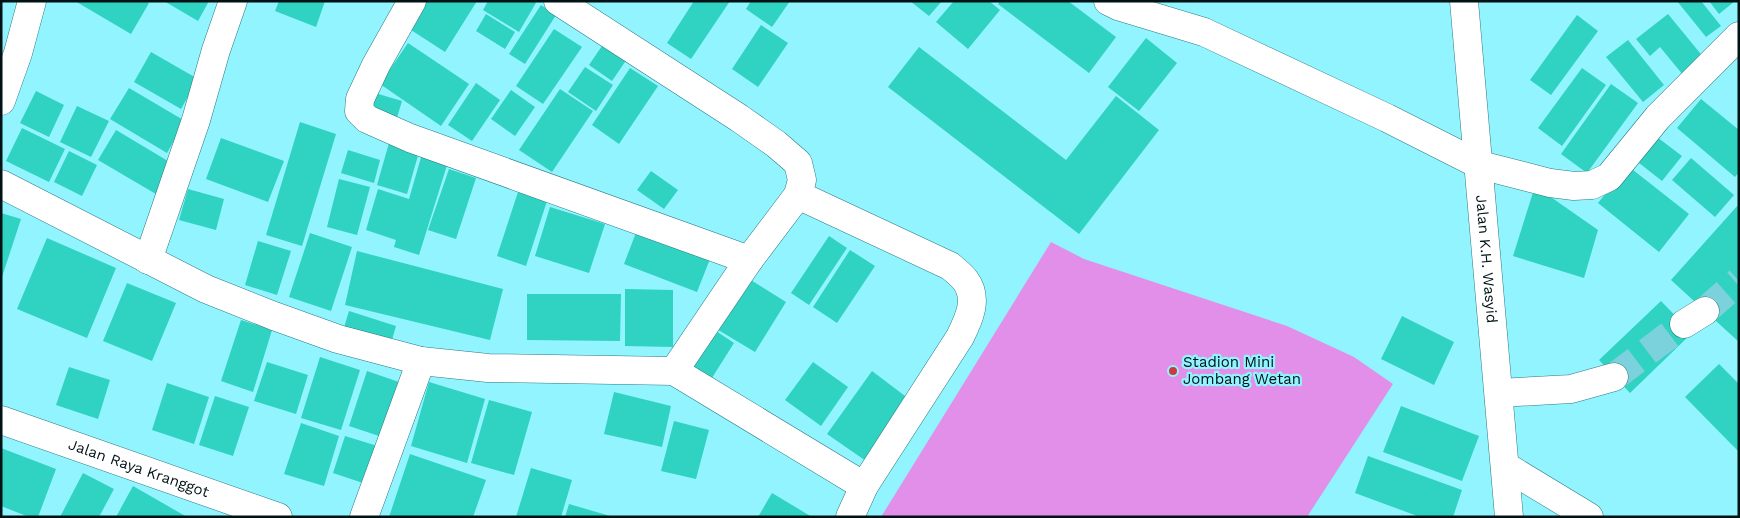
<svg xmlns="http://www.w3.org/2000/svg" width="1740" height="518" font-family="'Work Sans',sans-serif">
  <rect width="100%" height="100%" fill="#91f4ff"/>
  <path fill="#e18fe8" d="M1051 242 1084 259 1287 326 1354 357 1393 384 1307 517H881Z"/>
  <path fill="#30d2c1" d="M75 1H146L149 3 131 34Z
    M164 1H209L198 21Z
    M279 1H325L316 27 275 11Z
    M425 1H477L445 52 408 28Z
    M488 1H537L519 32 483 10Z
    M694 1H730L691 59 667 43Z
    M751 1H790L772 27 746 9Z
    M910 1H942L929 16Z
    M954 1H989L1000 10 968 49 936 22Z
    M1000 1H1068L1116 37 1089 73 998 4Z
    M1677 1H1701L1721 26 1706 37Z
    M1709 1H1735L1719 14Z
    M541 5 556 15 525 64 509 54Z
    M486 14 515 32 505 49 476 31Z
    M1668 14 1709 64 1688 81 1660 47 1650 56 1636 39Z
    M1577 15 1598 31 1551 95 1530 80Z
    M761 25 788 43 758 87 732 69Z
    M554 29 582 47 543 104 516 86Z
    M1146 38 1177 63 1139 111 1108 87Z
    M1628 40 1664 85 1643 102 1606 57Z
    M408 43 469 84 441 126 380 84Z
    M604 43 627 59 612 81 589 65Z
    M919 47 1066 160 1116 96 1159 130 1079 234 888 87Z
    M151 52 198 79 181 109 134 82Z
    M585 67 613 85 596 111 568 92Z
    M630 68 658 86 619 144 592 125Z
    M1582 68 1606 85 1562 146 1538 128Z
    M476 83 500 100 472 141 448 125Z
    M1611 84 1638 103 1587 173 1561 154Z
    M129 88 185 121 167 153 110 119Z
    M560 89 593 111 552 172 519 150Z
    M511 90 535 107 515 136 491 119Z
    M36 91 64 105 49 137 20 123Z
    M375 93 402 101 396 121 370 114Z
    M1701 99 1739 130V172L1735 177 1677 128Z
    M77 106 109 121 91 157 60 142Z
    M300 122 336 134 302 246 266 235Z
    M22 128 65 149 49 182 6 161Z
    M116 130 178 167 161 197 98 160Z
    M1653 134 1682 156 1662 181 1634 159Z
    M221 138 284 161 268 202 206 179Z
    M389 143 419 152 407 194 377 185Z
    M348 150 380 160 374 183 341 173Z
    M69 151 97 165 82 196 54 182Z
    M422 154 448 162 419 255 394 247 396 240 366 230 378 189 409 199Z
    M1691 158 1734 195 1715 217 1672 180Z
    M1628 166 1689 214 1659 252 1598 203Z
    M449 169 476 178 456 239 428 230Z
    M651 171 678 190 664 209 637 190Z
    M339 179 370 187 357 235 327 227Z
    M1535 186 1598 230 1584 278 1513 256Z
    M188 189 224 199 216 230 179 220Z
    M518 192 547 201 526 266 497 256Z
    M1739 204V342L1671 280Z
    M550 207 605 224 589 273 535 256Z
    M1 213 21 219 2 277H1Z
    M637 230 710 259 697 292 624 264Z
    M310 233 352 247 331 311 289 297Z
    M829 236 847 248 809 305 791 293Z
    M47 238 116 268 87 338 17 309Z
    M258 241 291 251 277 295 245 285Z
    M850 250 875 266 837 323 813 307Z
    M357 251 503 289 490 340 345 305Z
    M746 277 786 302 755 352 715 328Z
    M127 283 176 303 152 361 103 341Z
    M625 289 673 290V347L625 346Z
    M527 294H621L620 341 527 340Z
    M1661 301 1692 333 1630 393 1599 360Z
    M349 311 396 326 389 350 342 334Z
    M1402 316 1454 342 1434 385 1381 359Z
    M241 320 272 330 253 392 221 381Z
    M713 329 734 343 710 381 689 368Z
    M320 357 360 370 341 430 301 418Z
    M267 362 308 375 296 414 254 401Z
    M813 362 848 387 821 426 785 400Z
    M1719 364 1739 384V452L1685 397Z
    M69 367 110 380 98 419 56 405Z
    M367 371 399 382 382 437 349 426Z
    M872 371 909 399 866 461 827 434Z
    M429 382 485 399 467 463 411 446Z
    M167 383 209 397 194 444 152 430Z
    M614 392 671 406 662 447 604 434Z
    M215 396 249 407 233 456 199 445Z
    M489 400 532 412 514 475 471 463Z
    M1401 406 1479 436 1462 481 1383 452Z
    M674 421 709 430 696 479 661 471Z
    M301 423 339 436 324 486 284 474Z
    M345 436 384 448 372 486 333 473Z
    M1 448 56 469 38 517H29L1 506Z
    M410 454 486 480 473 517H389Z
    M1368 456 1462 490 1453 517H1420L1355 493Z
    M531 468 572 480 561 517H516Z
    M83 473 114 489 99 517H60Z
    M133 486 187 517H116Z
    M772 493 812 517H758Z
    M569 504 610 516V517H565Z"/>
  <g fill="none" stroke-linecap="round" stroke-linejoin="round">
    <path stroke="#7bd2dc" stroke-width="28" stroke-dasharray="28 14" stroke-linecap="butt" d="M1705 311 1739 281
      M1614 377 1684 324"/>
    <g stroke="#2c7a82" stroke-width="29">
      <g id="minor">
        <path d="M412 1 376 65 360 99 359 111 367 119 410 138 749 260"/>
        <path d="M558 1 739 118 776 144 798 163 802 180 798 195"/>
        <path d="M1108 1 1118 6 1204 32 1387 118 1480 165 1550 183 1574 186 1592 185 1609 177 1658 117 1739 36"/>
        <path id="s1" d="M1464 1 1509 517"/>
        <path d="M1 101 18 53 32 1"/>
        <path d="M1 184 206 289 274 316 338 339 421 361 488 368 674 371 864 486"/>
        <path d="M148 260 196 120 216 50 233 1"/>
        <path d="M1684 324 1705 311"/>
        <path d="M674 371 749 260 798 195 950 266C955 270 961 275 965 280 979 298 969 319 960 337L864 486 850 517"/>
        <path d="M1499 393 1571 389 1614 377"/>
        <path id="s2" d="M1 420 278 517"/>
        <path d="M1505 466 1589 517"/>
        <path d="M364 517 421 361"/>
      </g>
    </g>
    <use href="#minor" stroke="#fff" stroke-width="28"/>
  </g>
  <circle fill="#ca3b3d" stroke="#91f4ff" stroke-width="2" cx="1173" cy="371" r="5"/>
  <g text-anchor="middle" dominant-baseline="central" stroke-width="4.5" stroke-linejoin="round" paint-order="stroke">
    <g font-size="15" fill="#001214" stroke="#91f4ff">
      <text stroke="none"><textPath href="#s1" startOffset="259">Jalan K.H. Wasyid</textPath></text>
      <text stroke="none"><textPath href="#s2" startOffset="146">Jalan Raya Kranggot</textPath></text>
    </g>
    <g font-size="15" fill="#001214" stroke="#91f4ff" text-anchor="start">
      <text x="1183" y="362">Stadion Mini<tspan x="1183" dy="17">Jombang Wetan</tspan></text>
    </g>
  </g>
  <rect width="1740" height="518" fill="none" stroke="#001214" stroke-width="5"/>
</svg>
